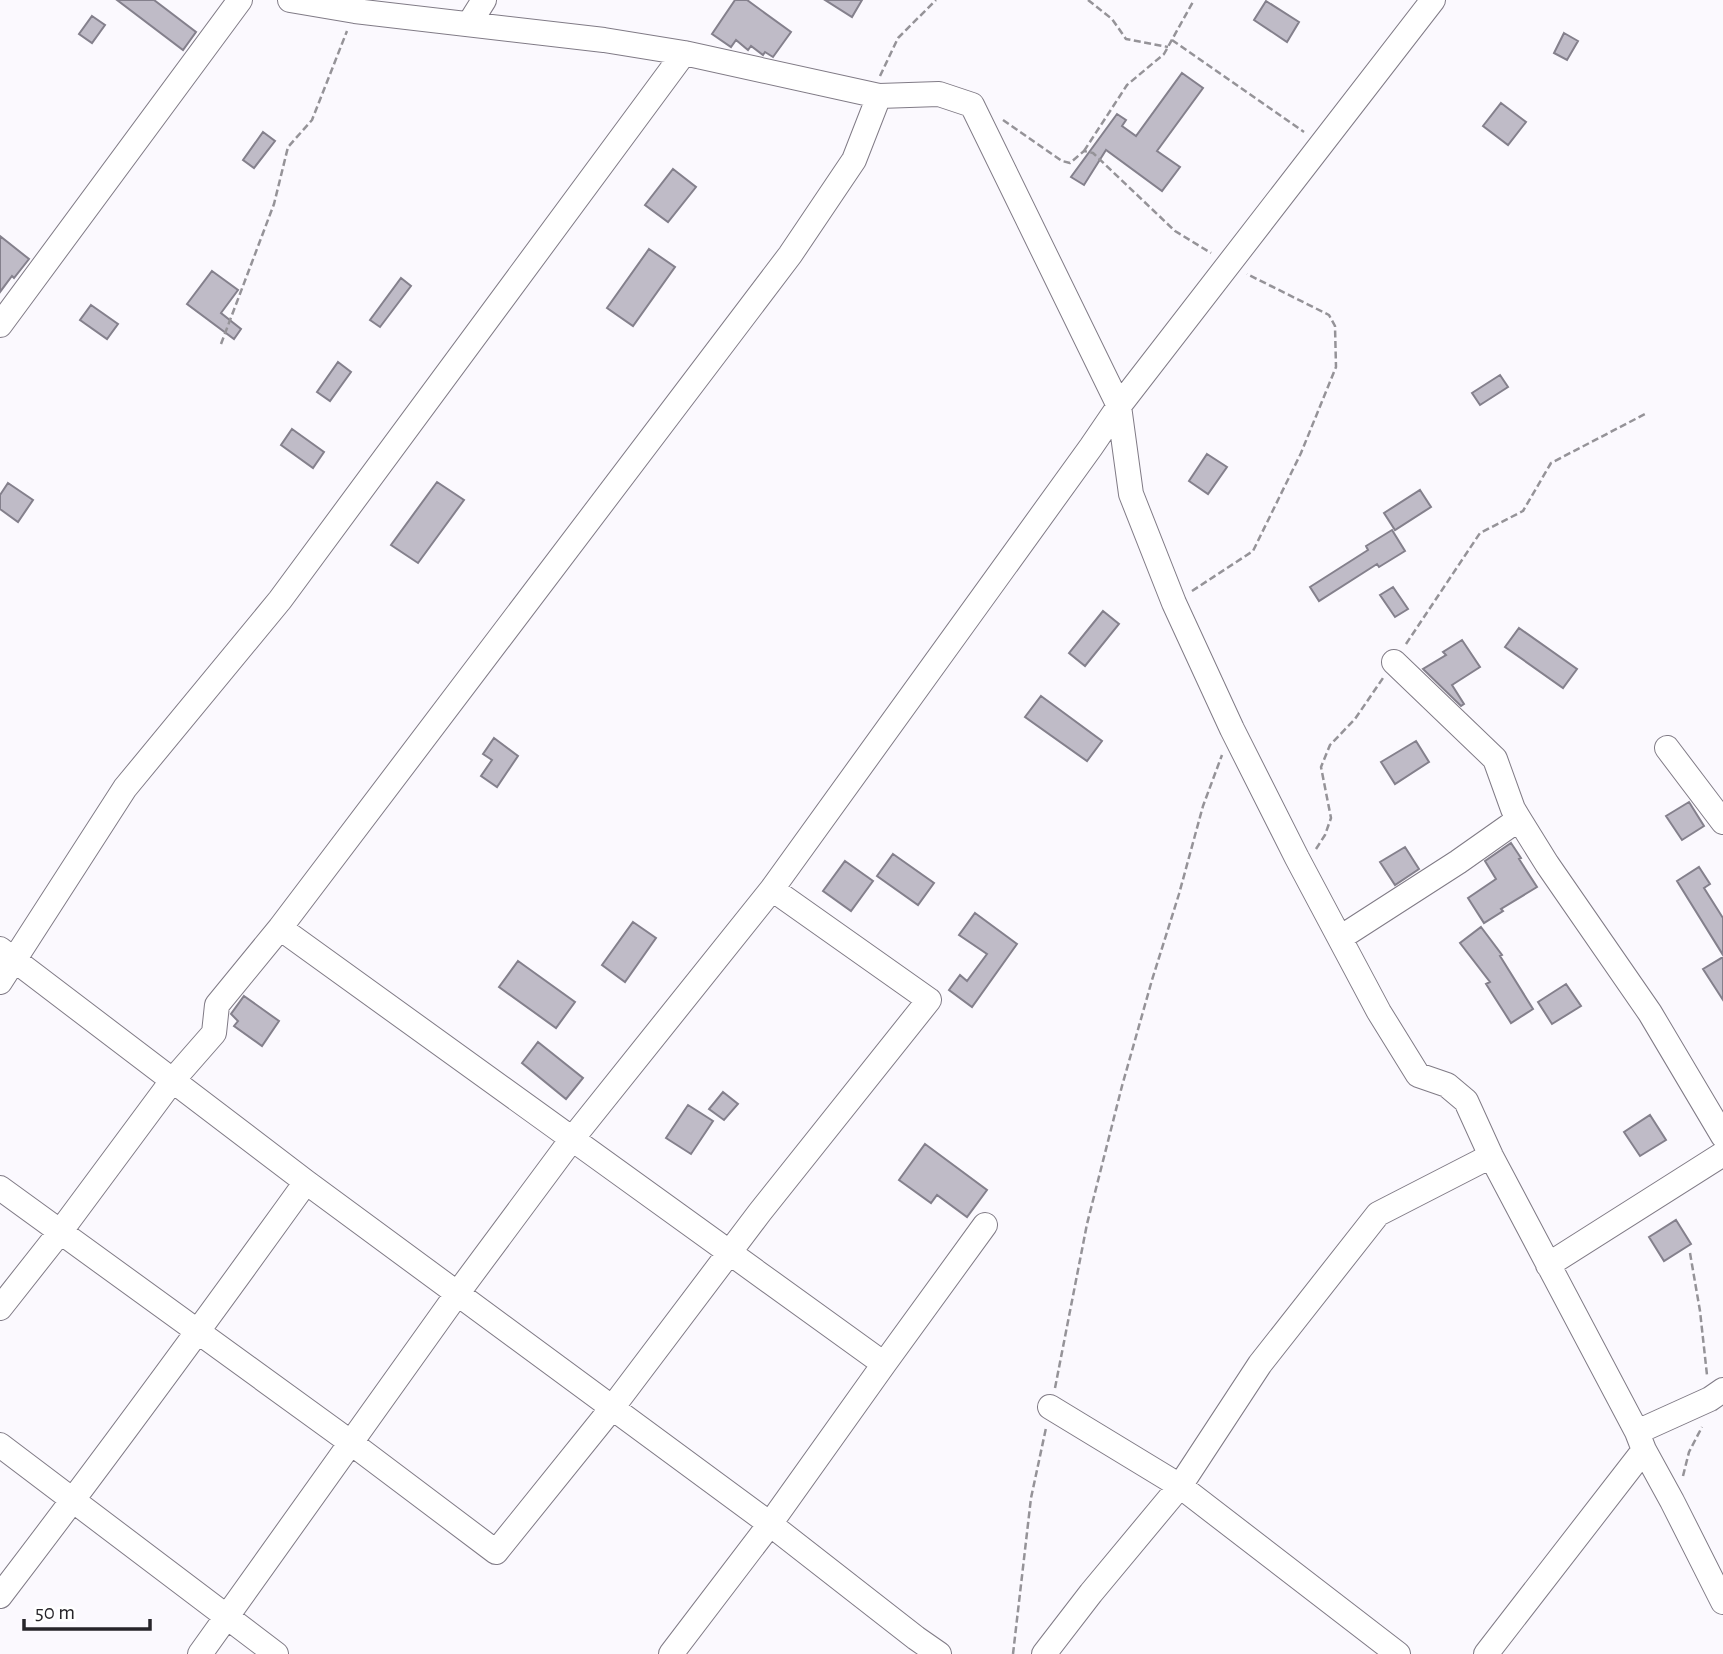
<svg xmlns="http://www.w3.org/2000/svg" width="1723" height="1654" font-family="'Alegreya Sans',sans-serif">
  <rect width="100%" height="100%" fill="#fbf9fe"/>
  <path fill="#bfbbc7" stroke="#84808c" stroke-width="2" d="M117 0H154L196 32 183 50Z
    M735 0H747L791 32 773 57 765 52 763 55 751 46 748 50 736 40 731 47 712 34Z
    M825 0H862L852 17Z
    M1266 1 1299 22 1287 42 1254 20Z
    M92 16 105 25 92 43 79 34Z
    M1564 33 1578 41 1567 60 1554 53Z
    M1182 73 1203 88 1157 151 1180 167 1162 191 1106 150 1084 185 1071 177 1117 114 1126 120 1122 126 1136 136Z
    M1501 103 1526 122 1508 145 1483 126Z
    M263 132 275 141 254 168 243 160Z
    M673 169 696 187 668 222 645 205Z
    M0 236 29 259 14 278 12 276 0 292Z
    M649 249 675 267 633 326 607 308Z
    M212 271 238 290 221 313 241 329 234 339 187 304Z
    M401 278 411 286 380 327 370 320Z
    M91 305 118 324 107 339 80 320Z
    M338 362 351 372 330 401 317 392Z
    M1500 375 1508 387 1480 405 1472 393Z
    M292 429 324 452 313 468 281 445Z
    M1207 454 1227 467 1208 494 1189 481Z
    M437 482 464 500 418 563 391 545Z
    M8 483 33 500 18 522 0 509V495Z
    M1420 490 1431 507 1395 530 1384 513Z
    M1392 530 1405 551 1379 567 1377 564 1319 601 1310 587 1368 550 1366 546Z
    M1393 587 1408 609 1395 617 1380 595Z
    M1103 611 1119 624 1085 666 1069 653Z
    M1519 628 1577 669 1563 688 1505 647Z
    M1462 640 1480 667 1452 685 1464 704 1461 706 1423 669 1446 655 1443 652Z
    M1041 696 1102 741 1087 761 1025 717Z
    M494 738 518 756 497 787 481 776 492 760 483 754Z
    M1416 741 1429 762 1395 784 1381 762Z
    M1689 802 1704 826 1682 840 1666 816Z
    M1511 843 1521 858 1519 859 1537 887 1501 909 1503 911 1484 923 1468 898 1496 879 1485 861Z
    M1405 847 1419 869 1395 885 1380 862Z
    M893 854 934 883 918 905 877 876Z
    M845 861 873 881 851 911 823 891Z
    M1699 867 1710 884 1704 888 1723 918V955L1677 881Z
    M975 913 1017 944 972 1007 949 990 960 975 967 981 987 954 959 935Z
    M633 922 656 938 625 982 602 965Z
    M1481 927 1502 955 1500 956 1533 1009 1511 1023 1486 984 1490 982 1460 943Z
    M1723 957V1000L1703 969Z
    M518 961 575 1002 556 1028 499 987Z
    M1566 984 1581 1006 1552 1024 1538 1002Z
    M244 996 279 1021 262 1046 234 1026 238 1021 231 1014Z
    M538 1042 583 1078 566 1099 522 1063Z
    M723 1092 738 1104 724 1120 709 1109Z
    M688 1105 713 1121 691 1154 666 1138Z
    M1650 1115 1666 1140 1640 1156 1624 1132Z
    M925 1144 987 1190 967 1217 937 1195 931 1203 899 1180Z
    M1676 1220 1691 1244 1664 1261 1649 1237Z"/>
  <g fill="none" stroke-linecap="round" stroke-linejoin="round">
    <g stroke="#807b86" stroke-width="26">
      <path id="minor" d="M290 0 355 11 604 40 684 53 879 96 939 94 972 105 1119 406 1131 494 1174 603 1232 729 1297 858 1379 1012 1418 1075 1447 1085 1466 1101 1491 1156 1637 1432 1644 1450 1672 1501 1723 1602
        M469 24 484 0
        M0 325 240 0
        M1394 662 1495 759 1513 809 1519 819 1547 864 1650 1013 1723 1136
        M1667 748 1723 822
        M280 928 884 1364
        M1340 938 1458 862 1519 819
        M0 949 306 1182 770 1524 916 1638 939 1654
        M0 982 125 788 280 600 684 53
        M0 1188 350 1442 496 1552 612 1408 760 1212 929 1000 772 889
        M1548 1265 1723 1154
        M0 1308 60 1232 172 1081 214 1033 217 1005 280 928 790 255 854 160 879 96
        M1050 1407 1180 1486 1398 1654
        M1637 1432 1710 1399 1723 1390
        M0 1445 276 1654
        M0 1596C104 1460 206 1321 306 1182
        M200 1654 457 1294 572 1139 772 889 1091 447 1119 406 1433 0
        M671 1654 770 1524 884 1364 985 1225
        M1044 1654 1091 1593 1180 1486 1260 1364 1378 1214 1491 1156
        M1486 1654 1644 1450"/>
    </g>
    <path stroke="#959398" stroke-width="2.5" stroke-dasharray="7 3.5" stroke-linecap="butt" d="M1088 0 1112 19 1126 39 1168 47
      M1172 40 1304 132
      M880 76 898 38 936 0
      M1003 120 1062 161 1070 163 1084 151 1093 153 1175 231 1211 253
      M1084 151 1127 85 1164 54 1194 0
      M221 344 274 204 288 147 312 120 347 31
      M1192 591 1253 551 1301 453 1336 367 1335 326 1329 315 1247 274
      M1406 644 1480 533 1523 511 1551 463 1647 413
      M1316 849 1325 835 1331 818 1321 767 1330 745 1355 719 1383 678
      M1690 1253 1700 1311 1707 1375
      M1055 1388 1087 1224 1122 1086 1152 980 1179 894 1203 806 1222 755
      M1683 1476 1689 1452 1702 1427
      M1013 1654 1031 1498 1046 1428"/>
    <use href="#minor" stroke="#fff" stroke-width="24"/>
  </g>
  <path d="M24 1619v10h126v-10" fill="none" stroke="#27252a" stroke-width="3.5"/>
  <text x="35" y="1619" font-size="21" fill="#27252a" stroke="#ffffff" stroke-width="5" paint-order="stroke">50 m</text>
</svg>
